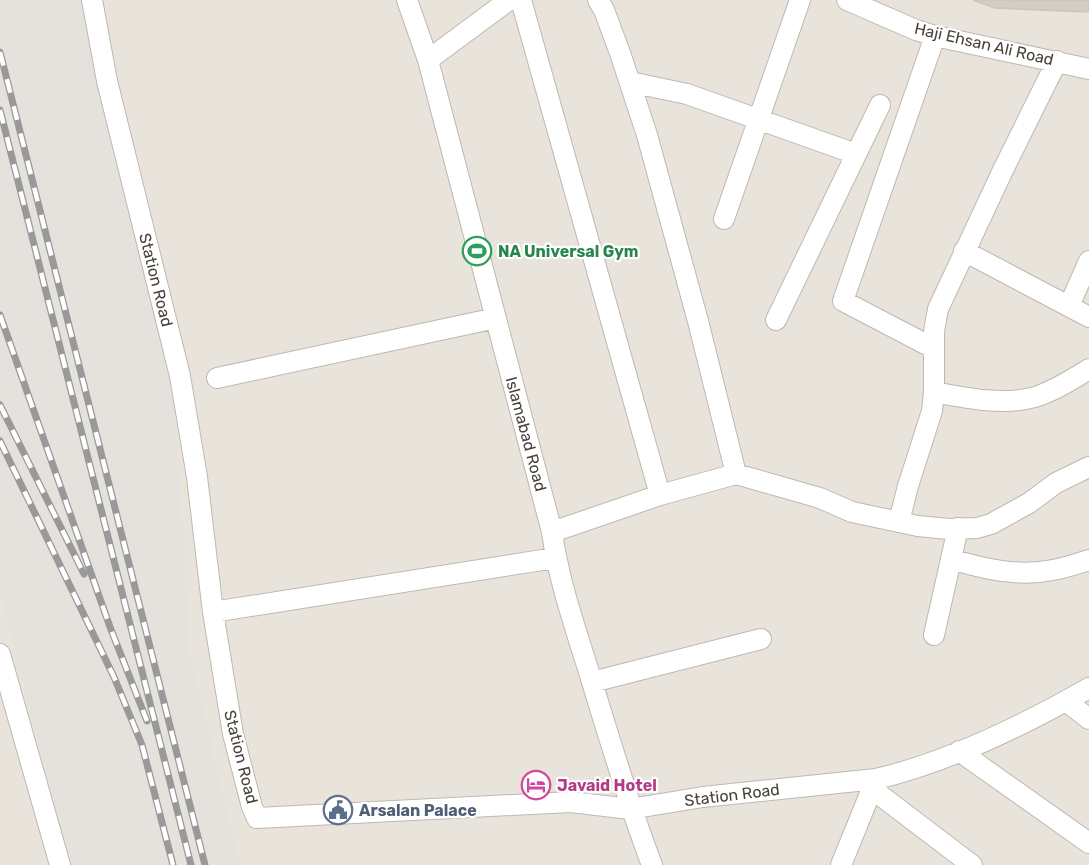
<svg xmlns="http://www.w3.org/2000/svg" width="1089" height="865" font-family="Rubik,sans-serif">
  <rect width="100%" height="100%" fill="#f5f1ec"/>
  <path fill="#e8e3db" d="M0 0H1089V865H0Z"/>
  <path fill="#e5e1dd" d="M0 0H83L176 410 189 653 240 865H73L65 845 0 595Z"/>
  <path fill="#d5ccc3" stroke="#cfc4b7" stroke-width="1.5" d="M973 0H1089V12L995 8Z"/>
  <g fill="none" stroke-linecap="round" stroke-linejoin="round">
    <g stroke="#bfb8b0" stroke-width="22">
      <path id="minor" d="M92 0 107 81 180 376 197 477 213 612 233 734 252 807 257 818 571 802 630 809 703 797 876 779C949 762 1024 725 1089 688
        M407 0 428 60 552 532C559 584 577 632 592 682 611 744 629 805 652 865
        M521 0 660 495
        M598 0 604 10 620 53 647 135 698 321 736 474
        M847 0 916 30 935 36 1089 69
        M428 60 509 0
        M630 82 687 94 856 154
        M724 219 800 0
        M964 251 1089 317
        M1069 306 1089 261
        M776 320 880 105
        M933 348 843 301 935 36
        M217 378 496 318
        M934 392C965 398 1004 406 1035 397 1054 391 1073 379 1089 369
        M899 522 908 486 932 411 934 392V331L938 309 1004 168 1057 61
        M552 532 660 495 736 474 820 498 852 512 918 526 949 529 977 528 991 524 1029 503 1056 483 1089 467
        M951 559C984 569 1018 577 1053 570 1065 568 1077 564 1089 560
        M213 612 555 558
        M934 635 958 528
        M0 654 60 865
        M592 682 761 639
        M1066 701 1089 719
        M959 751 1089 843
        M872 789 972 865
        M841 865 876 779"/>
    </g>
    <use href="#minor" stroke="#fff" stroke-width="20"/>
    <g stroke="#999" stroke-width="7">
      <path id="rail" d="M0 52 205 865
        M0 110 191 865
        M0 315 110 627 147 721
        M0 405 84 574
        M0 441 114 677 142 745 173 865"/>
    </g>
    <use href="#rail" stroke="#fff" stroke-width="4.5" stroke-dasharray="14" stroke-linecap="butt"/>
  </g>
  <defs>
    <g id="stadium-ring" transform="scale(1.5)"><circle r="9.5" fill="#fff" stroke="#2e9e5b" stroke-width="1.5"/><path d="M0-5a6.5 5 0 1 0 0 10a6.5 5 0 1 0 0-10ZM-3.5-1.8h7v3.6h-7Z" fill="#2e9e5b"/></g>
    <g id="hotel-ring" transform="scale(1.5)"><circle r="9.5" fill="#fff" stroke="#d1479c" stroke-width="1.5"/><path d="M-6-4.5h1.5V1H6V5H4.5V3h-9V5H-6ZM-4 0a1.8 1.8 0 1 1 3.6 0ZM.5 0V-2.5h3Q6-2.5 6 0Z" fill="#d1479c"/></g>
    <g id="civic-ring" transform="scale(1.5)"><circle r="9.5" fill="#fff" stroke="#5c6f8a" stroke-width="1.5"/><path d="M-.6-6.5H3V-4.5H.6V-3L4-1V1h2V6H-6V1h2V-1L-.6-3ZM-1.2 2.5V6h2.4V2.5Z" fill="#5c6f8a"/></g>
  </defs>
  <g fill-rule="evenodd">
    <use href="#stadium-ring" x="477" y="251"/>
    <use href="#hotel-ring" x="536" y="785"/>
    <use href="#civic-ring" x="338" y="810"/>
  </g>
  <g text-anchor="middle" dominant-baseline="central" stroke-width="4.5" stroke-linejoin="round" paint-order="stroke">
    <g font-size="16" fill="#49423a" stroke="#fff">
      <text transform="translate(984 44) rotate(13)">Haji Ehsan Ali Road</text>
      <text transform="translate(156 280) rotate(76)">Station Road</text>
      <text transform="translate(526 434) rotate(75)">Islamabad Road</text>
      <text transform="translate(241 757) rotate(76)">Station Road</text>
      <text transform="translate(732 795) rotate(-7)">Station Road</text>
    </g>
    <g font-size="16" font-weight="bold" fill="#27864d" stroke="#fff" text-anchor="start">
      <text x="498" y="251">NA Universal Gym</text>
    </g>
    <g font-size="16" font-weight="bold" fill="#b23c85" stroke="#fff" text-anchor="start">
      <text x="557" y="785">Javaid Hotel</text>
    </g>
    <g font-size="16" font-weight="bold" fill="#4e5e75" stroke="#fff" text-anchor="start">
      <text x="359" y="810">Arsalan Palace</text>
    </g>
  </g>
</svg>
